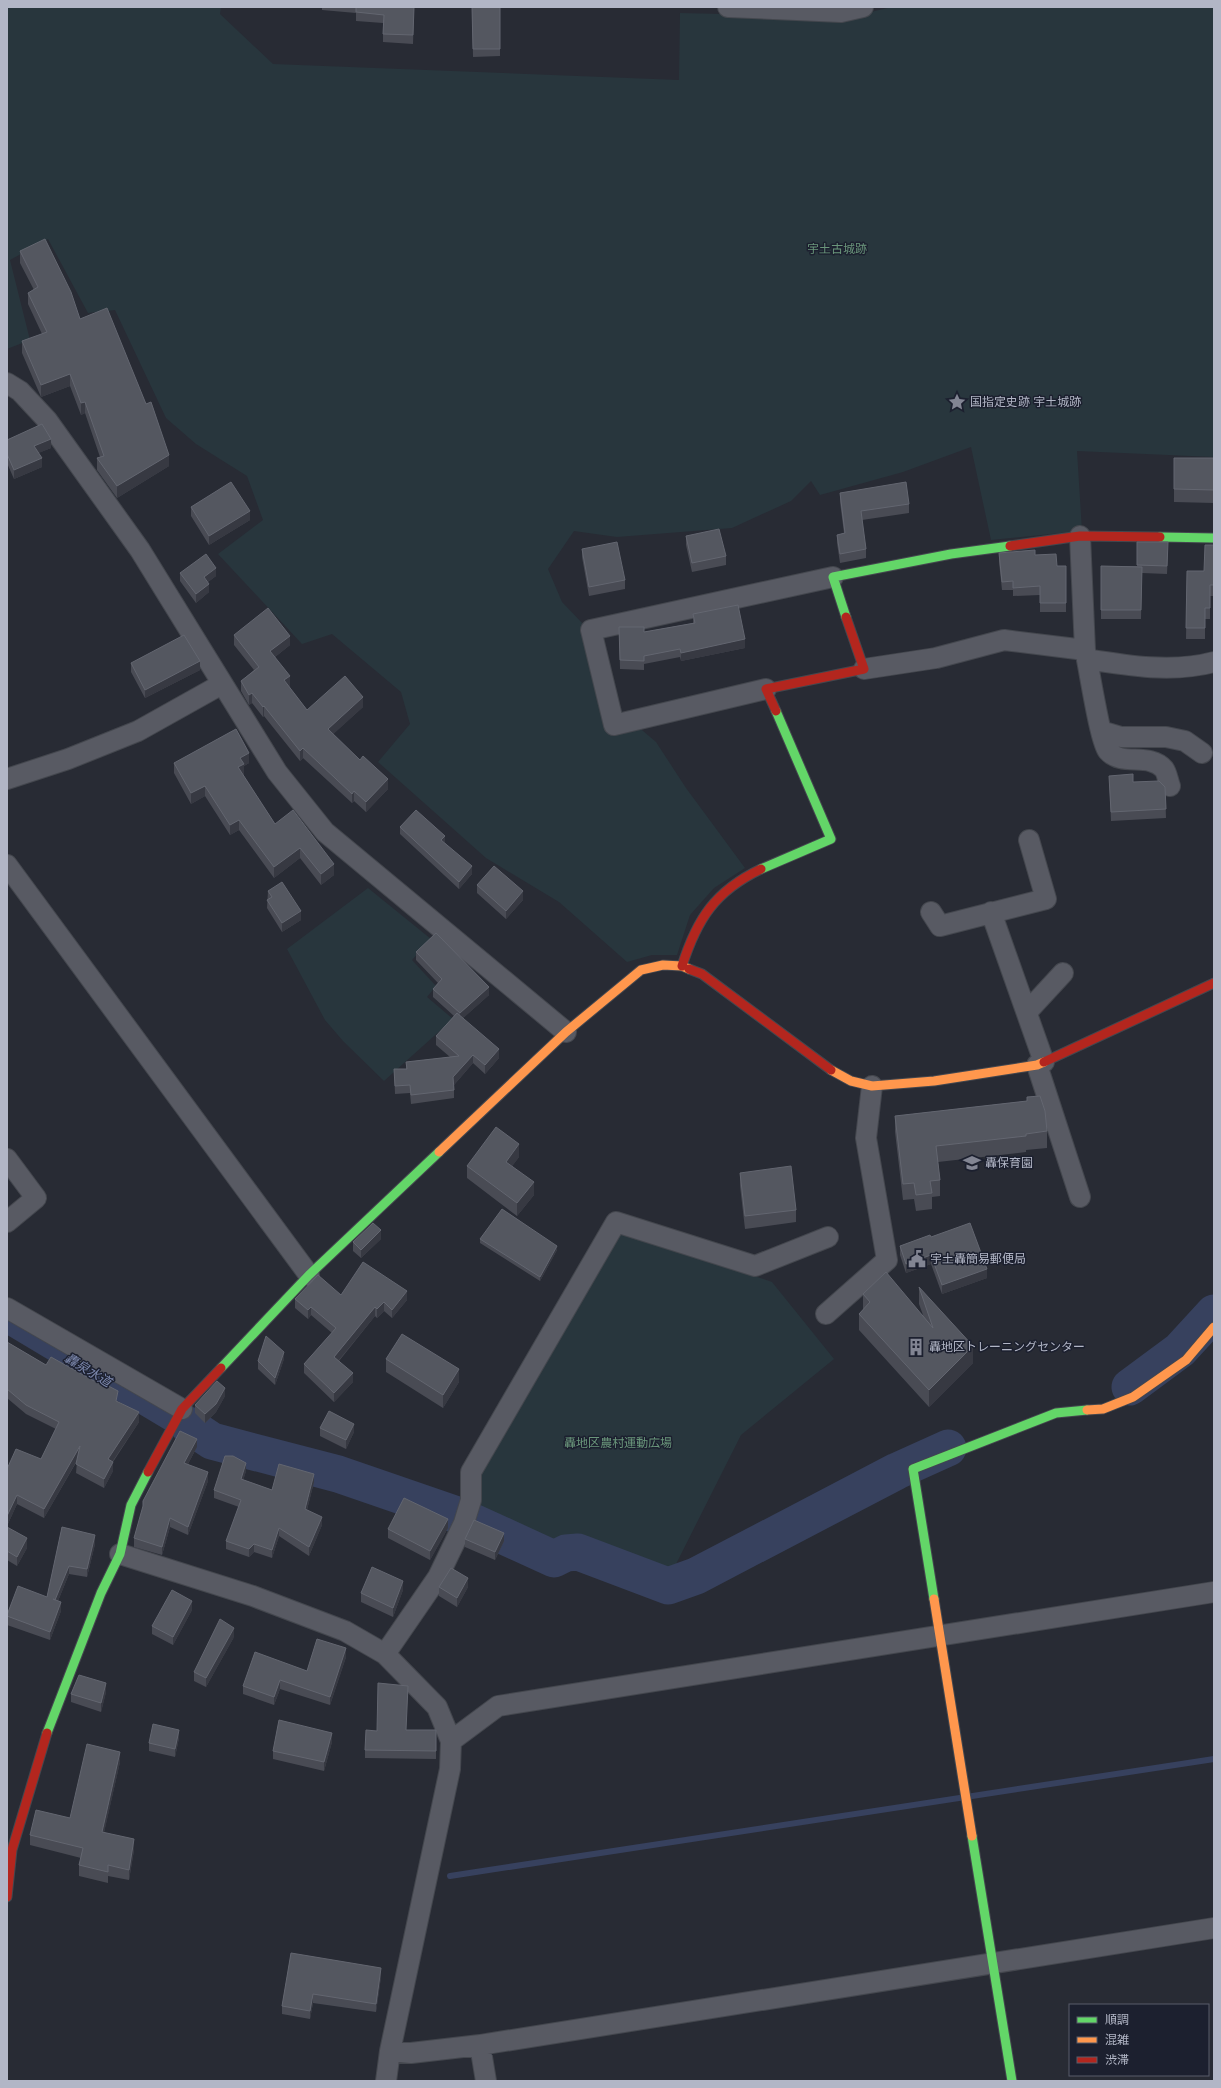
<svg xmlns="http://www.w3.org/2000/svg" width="1221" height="2088" font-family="'DM Sans','Noto Sans JP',sans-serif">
  <rect width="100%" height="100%" fill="#282b34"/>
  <path fill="#28363d" d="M7 7H221L220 14 273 64 679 80 680 13 849 17 892 7H1214V457L1077 451 1082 531 991 540 971 447 903 472 820 495 811 481 791 501 732 528 617 537 574 531 548 569 562 602 584 625 609 731 636 725 656 742 686 788 745 868 714 888 690 915 677 955H652L627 962 559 902 486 858 378 762 410 724 401 692 332 634 302 644 218 554 263 520 247 476 196 444 166 418 115 310 88 313 48 239 10 260 30 340 7 349Z
    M368 888 431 939 412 960 436 986 427 997 453 1019 384 1081 343 1041 325 1020 287 949Z
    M619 1230 772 1282 834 1359 741 1435 669 1578 565 1541 557 1554 472 1514 476 1475Z"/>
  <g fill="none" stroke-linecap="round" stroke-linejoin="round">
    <path stroke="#37415e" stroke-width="6" d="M450 1876 1214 1759"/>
    <path stroke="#37415e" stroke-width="22" d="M7 1322 169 1419"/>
    <path stroke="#37415e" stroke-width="37" d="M1130 1387 1180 1350 1214 1313
      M188 1425 212 1441 338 1474 460 1516 554 1559 566 1553 578 1552 668 1586 696 1576 897 1471 948 1448"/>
    <g stroke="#44474e" stroke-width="22">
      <path id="street" d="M728 7 841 12 863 7
        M7 383 20 391 47 420 140 550 277 772 325 832 566 1032
        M1085 650C1089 667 1100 742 1108 751 1122 767 1149 752 1164 769 1167 773 1168 781 1170 786
        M1087 659C1129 666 1173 673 1214 662
        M864 669 936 658 1004 640 1085 650 1080 536
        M766 689 614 725 591 630 833 577
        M1101 731 1121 737H1166L1185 741 1202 753
        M7 779 68 759 138 731 222 684
        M7 865 309 1275
        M931 912 940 926 1046 899 1029 840
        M991 912 1044 1062
        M1027 1012 1063 973
        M1037 1065 1080 1197
        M7 1159 36 1198 7 1222
        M7 1308 182 1409
        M826 1314 887 1260 866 1138 872 1086
        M120 1554 253 1596 345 1631 385 1654 437 1707 451 1741 450 1769 390 2051 386 2081
        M385 1654 438 1577 464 1523 471 1500V1472L616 1222 755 1266 828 1237
        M451 1741 498 1706 1214 1592
        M480 2045 486 2081
        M390 2051 411 2053 480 2045 1214 1928"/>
    </g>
    <g stroke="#44474e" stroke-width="11">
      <path id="fast" d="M1160 537 1214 538
        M846 617 833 577 951 554 1010 546
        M761 869 831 839 776 711
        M221 1368 309 1275 439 1152
        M934 1599 913 1469 1056 1413 1087 1410
        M47 1733 101 1593 120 1554 131 1505 148 1472
        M972 1836 1012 2081"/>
    </g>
    <g stroke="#44474e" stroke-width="11">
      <path id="slow" d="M831 1070 851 1081 872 1086 934 1081 1037 1065 1044 1062
        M439 1152 566 1032 641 970 663 965 682 966 689 969
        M1087 1410 1103 1409 1133 1397 1186 1360 1214 1327
        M934 1599 972 1836"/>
    </g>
    <g stroke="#44474e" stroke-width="11">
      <path id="jam" d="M1010 546 1080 536 1160 537
        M776 711 766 689 864 669 846 617
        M682 966C697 919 715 891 761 869
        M689 969 702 974 831 1070
        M1044 1062 1214 983
        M148 1472 182 1409 221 1368
        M7 1897 12 1850 47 1733"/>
    </g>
    <use href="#street" stroke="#585a63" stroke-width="20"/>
    <use href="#fast" stroke="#63d668" stroke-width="9"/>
    <use href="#slow" stroke="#ff974d" stroke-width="9"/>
    <use href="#jam" stroke="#b3261e" stroke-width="9"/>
  </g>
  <path fill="#494b54" d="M322 7H414L413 44 383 42V23L356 21V13L322 10Z
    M472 7H500V56L473 57Z
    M20 251 80 319 169 466 117 498 97 470V458L100 457 85 413 81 415 70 386 41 397 22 353V341L42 334 28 304V293L34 290 20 263Z
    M7 440 51 448 38 453 42 467 14 479 7 463Z
    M1174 458H1214V503L1174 502Z
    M840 493 909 504V513L862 520 866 549V558L840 563 837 543V535L844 533 840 502Z
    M191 507 250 520 209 545 191 516Z
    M686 536 726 556V565L692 572 686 545Z
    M1137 542 1168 551 1167 574 1142 573 1141 619H1101V566H1137Z
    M1214 545V596H1210V619H1205V639H1186L1187 571H1204Z
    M582 549 625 580V589L589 596 582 557Z
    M999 553 1035 555 1057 566H1066V612H1040V595L1013 596V590H1002L999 562Z
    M180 573 216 576 208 582 209 592 196 603 180 581Z
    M693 614 745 648 681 661 680 657 644 664V670L620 669 619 627 644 632 693 623Z
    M234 635 290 645 275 657 290 686 289 687 307 710 363 707 333 734 388 789 366 812 354 801 352 803 303 758 300 761 264 716 263 717 252 703 249 705 241 691V681L254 670 234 645Z
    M131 663 200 670 145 698 131 672Z
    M174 763H249L244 766V775H243L275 824 334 875 321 885 300 858 274 878 239 830 230 835 205 796 191 804 174 773Z
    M1109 776 1133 782 1165 787 1166 818 1111 821Z
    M400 827 445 843 472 874 459 889 400 834Z
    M477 885 523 900 506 919 477 893Z
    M268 891 301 920 282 932 267 908Z
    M416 952 489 995 463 1018 499 1058 485 1074 473 1063 454 1085V1098L411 1104 410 1093 395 1094 394 1069H406V1062L450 1057 436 1045V1036L454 1016 433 997V989L438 983 416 960Z
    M1027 1097 1047 1131V1148L1026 1150V1152L938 1162 940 1180V1196L932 1197V1209L916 1211 914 1199 903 1200 895 1132V1116L1027 1101Z
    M519 1157 512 1166 534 1195 517 1216 467 1178V1166Z
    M740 1173 796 1210V1222L745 1229 740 1186Z
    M931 1237 987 1278 942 1294 931 1264 906 1273 900 1255V1246Z
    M381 1239 361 1258 353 1251V1242Z
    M480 1239 557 1250 540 1281 480 1243Z
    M919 1287 973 1363 929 1407 859 1330V1314L863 1310V1294L923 1315 919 1304Z
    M341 1295 407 1300 392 1318 384 1311 377 1318 375 1316 339 1361 353 1382 334 1402 304 1373V1364L332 1333 311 1315 308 1319 295 1308V1299Z
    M7 1342 46 1365 117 1401 139 1422 113 1462V1471L104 1488 76 1473 77 1461 44 1518 17 1504 7 1526V1469L41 1459 56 1429 26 1414 7 1398Z
    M284 1359 275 1385 258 1369V1361Z
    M386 1359 459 1382 443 1408 386 1372Z
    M225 1396 216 1412 205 1423 195 1413V1405Z
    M320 1428 354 1432 346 1449 320 1436Z
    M197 1447 188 1464 208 1481 188 1535 170 1527 162 1555 134 1547V1538L143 1508V1501Z
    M246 1471 243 1480 272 1490 314 1482 307 1510 322 1525 309 1556 279 1536 272 1558 254 1552 249 1557 226 1549V1541L239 1507 214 1498V1490Z
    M7 1527 27 1548 17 1566 7 1560Z
    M62 1527 95 1544 87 1577 69 1574 58 1601 61 1611 50 1640 7 1625V1616L47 1597Z
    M448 1528 430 1560 388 1538V1529Z
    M465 1539 504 1541 495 1560 465 1547Z
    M439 1587H468L457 1607 439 1596Z
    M403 1590 393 1617 361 1602V1593Z
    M192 1610 173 1645 152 1634V1626Z
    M234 1637 206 1687 194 1681V1672Z
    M346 1657 330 1705 280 1689 274 1705 243 1694V1686L307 1671Z
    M106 1692 101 1712 71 1702V1694Z
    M406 1730H436V1759L365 1758V1750L377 1731Z
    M179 1738 175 1757 149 1751V1743Z
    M332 1742 324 1771 273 1759V1751Z
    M120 1762 104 1832 134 1850 129 1880 108 1876V1883L79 1876V1865L81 1858 30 1845V1835L70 1818Z
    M291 1953 381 1977 376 2012 313 2003 310 2019 282 2014V2006Z"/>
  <path fill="#373942" d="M70 374V386L41 397V385Z
    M85 402V413L81 415V403Z
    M51 439V448L34 455V446Z
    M169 455V466L117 498V486Z
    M42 458V467L14 479V470Z
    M250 511V520L209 545V536Z
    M216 568V576L204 585V577Z
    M209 584V592L196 603V594Z
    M290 636V645L270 661V651Z
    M745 639V648L681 661V653Z
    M200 661V670L145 698V690Z
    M290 676V686L284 690V680Z
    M252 693V703L249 705V695Z
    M363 697V707L328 739V729Z
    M264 706V716L263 717V707Z
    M303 748V758L300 761V751Z
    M249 753V763L244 766V775L238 778V767L240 758Z
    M388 779V789L366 812V802Z
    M205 786V796L191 804V793Z
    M354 791V801L352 803V794Z
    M239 820V830L230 835V825Z
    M445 836V843L441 840Z
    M300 848V858L274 878V867Z
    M334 864V875L321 885V874Z
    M472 866V874L459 889V882Z
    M523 891V900L506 919V911Z
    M301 911V920L282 932V923Z
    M489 987V995L460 1021V1013Z
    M499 1049V1058L485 1074V1065Z
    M473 1055V1063L453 1086V1077Z
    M519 1144V1157L506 1175V1162Z
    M534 1182V1195L517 1216V1203Z
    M381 1230V1239L361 1258V1250Z
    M557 1246V1250L540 1281V1277Z
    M931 1255V1264L906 1273V1264Z
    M987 1269V1278L942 1294V1285Z
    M407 1291V1300L392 1318V1310Z
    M384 1302V1311L377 1318V1309Z
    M311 1307V1315L308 1319V1310Z
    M375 1307V1316L334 1366V1357Z
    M973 1346V1363L929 1407V1390Z
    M284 1352V1359L275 1385V1378Z
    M459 1369V1382L443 1408V1395Z
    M353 1373V1382L334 1402V1393Z
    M225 1388V1396L216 1412 205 1423V1414Z
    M139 1412V1422L108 1468V1459Z
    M354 1424V1432L346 1449V1440Z
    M197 1439V1447L184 1471V1463Z
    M80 1446V1455L44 1518V1509Z
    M113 1462V1471L104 1488V1479Z
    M246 1463V1471L241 1488V1479Z
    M208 1472V1481L188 1535V1527Z
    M314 1474V1482L305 1517V1509Z
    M17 1495V1504L7 1526V1516Z
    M322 1517V1525L309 1556V1547Z
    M170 1518V1527L162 1555V1547Z
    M448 1519V1528L430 1560V1551Z
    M279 1528V1536L272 1558V1550Z
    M504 1533V1541L495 1560V1552Z
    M95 1535V1544L87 1577V1569Z
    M27 1538V1548L17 1566V1557Z
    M254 1544V1552L249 1557V1549Z
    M69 1566V1574L55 1608V1600Z
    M468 1578V1587L457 1607V1598Z
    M403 1581V1590L393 1617V1608Z
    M192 1601V1610L173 1645V1637Z
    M61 1602V1611L50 1640V1632Z
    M234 1628V1637L206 1687V1678Z
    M346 1648V1657L330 1705V1697Z
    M280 1680V1689L274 1705V1697Z
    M106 1683V1692L101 1712V1703Z
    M179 1730V1738L175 1757V1749Z
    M332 1733V1742L324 1771V1762Z
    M120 1752V1762L102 1842V1832Z
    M134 1839V1850L129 1880V1870Z
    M381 1968V1977L376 2012V2004Z
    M313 1994V2003L310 2019V2011Z"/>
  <path fill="#545760" stroke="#636670" d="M356 7H414L413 35 383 34 384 15 356 12Z
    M472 7H500V49H473Z
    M45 239 71 292 80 319 107 308 146 404 151 402 169 455 117 486 97 458 104 456 85 402 81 403 70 374 41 385 22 341 47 332 28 293 38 287 20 251Z
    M42 424 51 439 34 446 42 458 14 470 7 454V440Z
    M1174 458H1214V490L1174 489Z
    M231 482 250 511 209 536 191 507Z
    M906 482 909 504 861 511 866 549 840 554 837 535 845 533 840 493Z
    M719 529 726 556 692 563 686 536Z
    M617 542 625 580 589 587 582 549Z
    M1137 542H1168L1167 566 1137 565Z
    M1205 545H1214V585H1210V608H1205V628H1186L1187 571H1204Z
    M1035 550V555L1056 554 1057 566H1066V603H1040V586L1013 588V581L1002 582 999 553Z
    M206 554 216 568 204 577 209 584 196 594 180 573Z
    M1101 566 1142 567 1141 610H1101Z
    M738 605 745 639 681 653 680 649 644 656V661L620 660 619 627H644V632L695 623 693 614Z
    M268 608 290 636 270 651 290 676 284 680 307 710 345 676 363 697 328 729 360 760 363 756 388 779 366 802 354 791 352 794 303 748 300 751 264 706 263 707 252 693 249 695 241 681 259 667 234 635Z
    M184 635 200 661 145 690 131 663Z
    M236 729 249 753 240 758 244 764 238 767 275 824 293 810 334 864 321 874 300 848 274 867 239 820 230 825 205 786 191 793 174 763Z
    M1133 774V782L1159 781 1165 787 1166 809 1111 812 1109 776Z
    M416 810 445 836 441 840 472 866 459 882 400 827Z
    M494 866 523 891 506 911 477 885Z
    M282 882 301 911 282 923 267 900 272 897 268 891Z
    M436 933 489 987 460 1013 433 989 442 979 416 952Z
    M457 1013 499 1049 485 1065 473 1055 453 1077 454 1090 411 1095 410 1085 395 1086 394 1069H407L406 1062 459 1056 436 1036Z
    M1040 1096 1045 1111 1047 1131 1026 1134V1136L936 1146 940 1180 930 1181 932 1193 916 1195 914 1183 903 1184 895 1116 1027 1101V1097Z
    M496 1127 519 1144 506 1162 534 1182 517 1203 467 1166Z
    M791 1166 796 1210 745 1216 740 1173Z
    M502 1209 557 1246 540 1277 480 1239Z
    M373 1223 381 1230 361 1250 353 1242Z
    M970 1223 987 1269 942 1285 931 1255 906 1264 900 1246 930 1235 931 1237Z
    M363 1262 407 1291 392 1310 384 1302 377 1309 375 1307 334 1357 353 1373 334 1393 304 1364 336 1328 311 1307 308 1310 295 1299 318 1275 341 1295Z
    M886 1272 933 1328 919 1287 973 1346 929 1390 859 1314 870 1302 863 1294Z
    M402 1334 459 1369 443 1395 386 1359Z
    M266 1336 284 1352 275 1378 258 1361Z
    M7 1342 46 1365 51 1357 94 1381 95 1379 118 1391 116 1401 139 1412 108 1459 113 1462 104 1479 76 1464 80 1446 44 1509 17 1495 7 1516V1469L16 1449 41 1459 59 1422 26 1405 7 1389Z
    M217 1381 225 1388 216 1404 205 1414 195 1405Z
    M329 1411 354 1424 346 1440 320 1428Z
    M180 1431 197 1439 184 1463 208 1472 188 1527 170 1518 162 1547 134 1538 143 1506V1501Z
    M225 1456H233L246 1463 241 1479 272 1490 279 1464 314 1474 305 1509 322 1517 309 1547 279 1528 272 1550 254 1544 249 1549 226 1541 241 1500 214 1490Z
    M404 1498 448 1519 430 1551 388 1529Z
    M474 1520 504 1533 495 1552 465 1539Z
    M7 1527 27 1538 17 1557 7 1551Z
    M62 1527 95 1535 87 1569 69 1566 55 1600 53 1599 61 1602 50 1632 7 1616V1615L18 1586 47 1597Z
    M372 1567 403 1581 393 1608 361 1593Z
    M451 1568 468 1578 457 1598 439 1587Z
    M172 1590 192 1601 173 1637 152 1626Z
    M220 1619 234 1628 206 1678 194 1672Z
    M317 1639 346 1648 330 1697 280 1680 274 1697 243 1686 255 1652 307 1671Z
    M79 1675 106 1683 101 1703 71 1694Z
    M378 1683 408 1686 406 1730H436V1751L365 1750 366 1730 377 1731Z
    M279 1720 332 1733 324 1762 273 1751Z
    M153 1724 179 1730 175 1749 149 1743Z
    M87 1744 120 1752 102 1832 134 1839 129 1870 108 1865V1872L79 1865 83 1848 30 1835 36 1810 70 1818Z
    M291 1953 381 1968 376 2004 313 1994 310 2011 282 2006Z"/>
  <defs>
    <g id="sight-bare" transform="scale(1.38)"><path d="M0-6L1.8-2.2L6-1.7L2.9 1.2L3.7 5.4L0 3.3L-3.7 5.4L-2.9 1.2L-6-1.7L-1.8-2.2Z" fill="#828593" stroke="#1c202f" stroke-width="2.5" paint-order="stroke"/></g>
    <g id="school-bare" transform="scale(1.38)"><path d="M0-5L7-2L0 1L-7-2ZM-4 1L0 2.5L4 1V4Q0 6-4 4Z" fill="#828593" stroke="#1c202f" stroke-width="2.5" paint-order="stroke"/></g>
    <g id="civic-bare" transform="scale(1.38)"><path d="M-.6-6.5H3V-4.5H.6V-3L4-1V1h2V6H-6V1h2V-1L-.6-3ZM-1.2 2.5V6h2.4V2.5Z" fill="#828593" stroke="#1c202f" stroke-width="2.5" paint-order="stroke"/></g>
    <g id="building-bare" transform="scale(1.38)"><path d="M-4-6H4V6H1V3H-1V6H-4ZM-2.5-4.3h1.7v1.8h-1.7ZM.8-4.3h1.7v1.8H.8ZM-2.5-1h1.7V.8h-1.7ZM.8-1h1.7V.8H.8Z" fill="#828593" stroke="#1c202f" stroke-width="2.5" paint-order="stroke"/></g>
  </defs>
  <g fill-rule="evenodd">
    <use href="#sight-bare" x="957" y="402"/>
    <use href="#school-bare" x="972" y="1163"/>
    <use href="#civic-bare" x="917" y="1259"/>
    <use href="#building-bare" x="916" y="1347"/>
  </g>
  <g text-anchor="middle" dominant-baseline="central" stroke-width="3" stroke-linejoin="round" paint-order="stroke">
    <g font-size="12" fill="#6a967b" stroke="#1c202f">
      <text x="837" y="249">宇土古城跡</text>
      <text x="618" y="1443">轟地区農村運動広場</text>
    </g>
    <g font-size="12" fill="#b2b6c6" stroke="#1c202f" text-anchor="start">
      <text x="970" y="402">国指定史跡 宇土城跡</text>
      <text x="985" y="1163">轟保育園</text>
      <text x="930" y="1259">宇土轟簡易郵便局</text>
      <text x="929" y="1347">轟地区トレーニングセンター</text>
    </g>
    <g font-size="13" font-style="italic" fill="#7b87ac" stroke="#1c202f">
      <text transform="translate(88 1370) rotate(31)">轟泉水道</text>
    </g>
  </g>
  <rect width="1221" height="2088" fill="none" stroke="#b2b6c6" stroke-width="16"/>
  <rect x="1069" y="2004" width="140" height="72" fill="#1c202f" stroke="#585c6b"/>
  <rect x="1077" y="2017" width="20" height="6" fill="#63d668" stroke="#585c6b"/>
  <text x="1105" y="2024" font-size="12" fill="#b2b6c6">順調</text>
  <rect x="1077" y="2037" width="20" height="6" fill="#ff974d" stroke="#585c6b"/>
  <text x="1105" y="2044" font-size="12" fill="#b2b6c6">混雑</text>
  <rect x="1077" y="2057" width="20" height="6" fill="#b3261e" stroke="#585c6b"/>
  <text x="1105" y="2064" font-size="12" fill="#b2b6c6">渋滞</text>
</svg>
